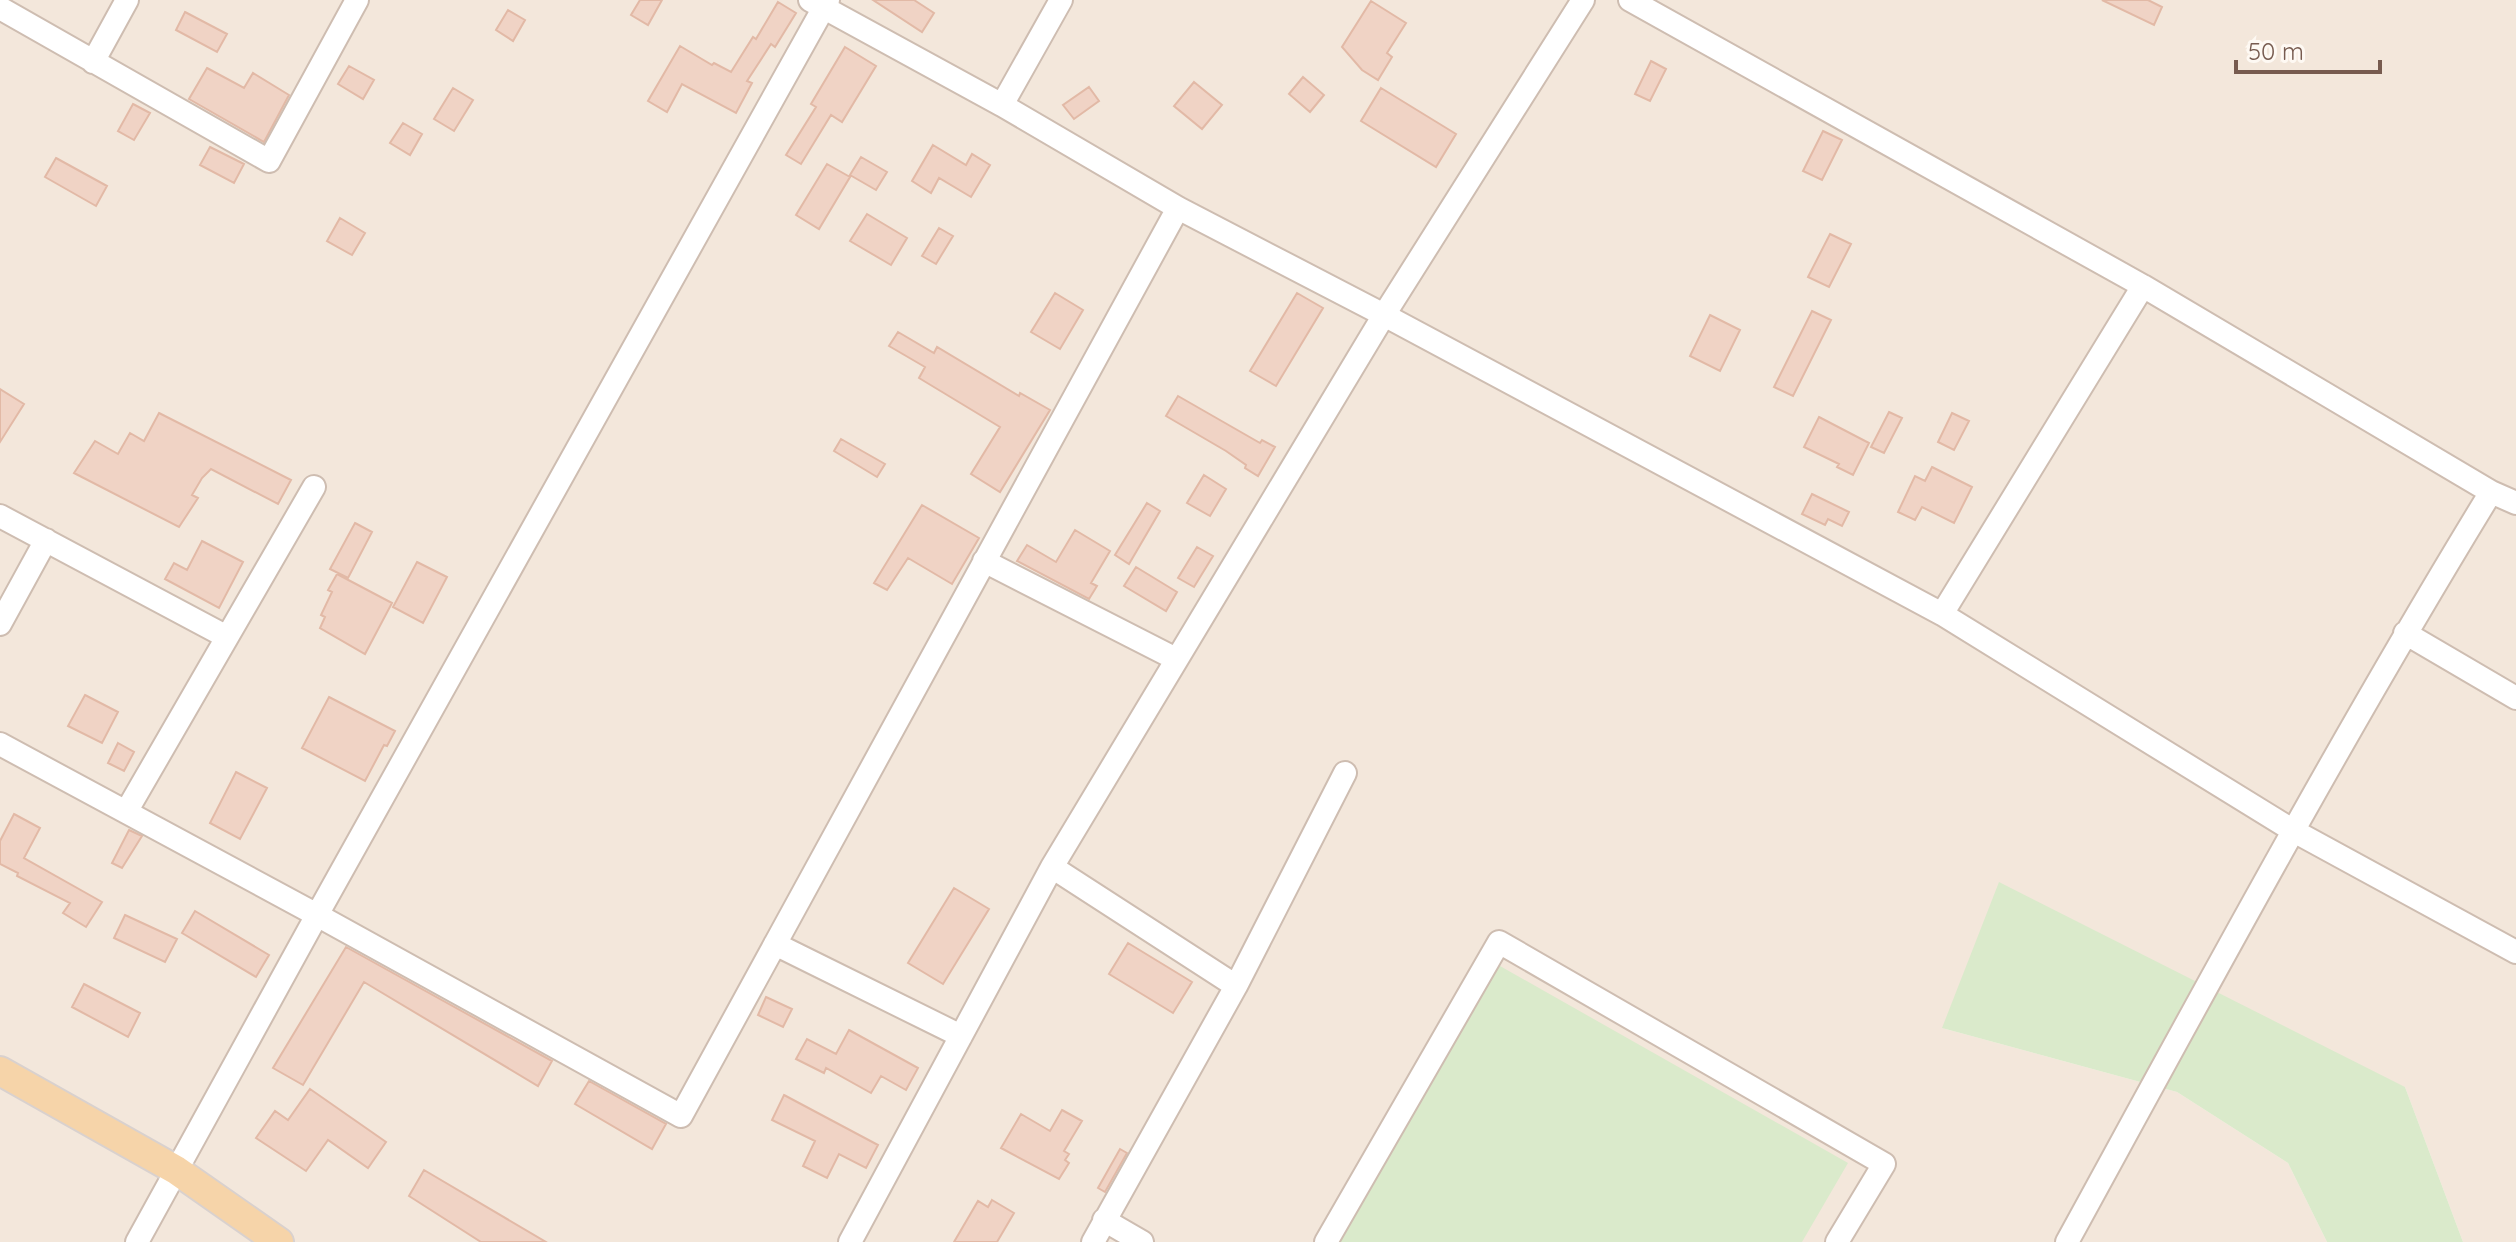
<svg xmlns="http://www.w3.org/2000/svg" width="2516" height="1242" font-family="Quicksand,sans-serif">
  <rect width="100%" height="100%" fill="#fcf5ed"/>
  <path fill="#f3e7db" d="M0 0H2516V1242H2463L2405 1087 1942 1028 2177 1092 2288 1163 2327 1242H0Z"/>
  <path fill="#daeacb" d="M1999 882 2405 1087 2463 1242H2327L2288 1163 2177 1092 1942 1028Z
    M1493 962 1848 1163 1802 1242H1332Z"/>
  <path fill="#f0d3c5" stroke="#e2b9a6" stroke-width="2" d="M640 0H662L648 25 631 15Z
    M873 0H914L934 13 922 32Z
    M2102 0H2148L2162 7 2154 25Z
    M1371 1 1406 23 1387 53 1392 57 1378 80 1362 70 1342 47Z
    M778 2 796 13 775 47 771 44 747 81 752 83 736 113 682 84 667 112 648 101 680 46 712 65 714 63 731 72 753 37 756 39Z
    M508 10 525 20 513 41 496 30Z
    M185 12 227 34 217 52 176 30Z
    M845 47 876 66 842 122 831 115 801 164 786 155 816 107 811 104Z
    M1651 61 1666 69 1650 101 1635 94Z
    M349 66 374 80 363 99 338 84Z
    M207 68 244 88 253 73 289 95 264 142 189 99Z
    M1303 77 1324 95 1310 112 1289 94Z
    M1194 82 1222 105 1202 129 1174 106Z
    M1089 87 1099 101 1074 119 1063 105Z
    M453 88 473 100 454 131 434 119Z
    M1381 88 1456 134 1436 167 1361 121Z
    M133 104 150 113 134 140 118 131Z
    M403 123 422 134 410 155 390 143Z
    M1823 131 1842 140 1822 180 1803 171Z
    M933 145 966 165 972 154 990 165 971 197 939 178 931 193 912 181Z
    M210 147 244 164 234 183 200 165Z
    M861 157 887 172 876 190 850 175Z
    M56 158 107 186 96 206 45 177Z
    M827 164 850 177 819 229 796 215Z
    M867 214 907 238 891 265 850 241Z
    M340 218 365 233 352 255 327 241Z
    M939 228 953 236 936 264 922 256Z
    M1830 234 1851 244 1829 287 1808 277Z
    M1055 293 1083 310 1060 349 1031 332Z
    M1297 293 1323 308 1276 386 1250 371Z
    M1812 311 1831 320 1793 396 1774 387Z
    M1710 315 1740 330 1720 371 1690 356Z
    M898 332 934 353 937 347 1019 396 1020 393 1050 410 1000 492 971 474 1000 427 919 378 925 367 889 346Z
    M0 389 24 404 0 442Z
    M1178 396 1260 443 1262 440 1275 447 1258 476 1245 468 1246 465 1226 451 1166 416Z
    M1889 412 1902 418 1884 453 1871 447Z
    M159 413 291 480 278 504 211 469 202 478 192 495 198 498 179 527 74 473 95 441 118 454 130 433 144 441Z
    M1952 413 1969 421 1954 450 1938 442Z
    M1819 417 1869 443 1853 475 1837 467 1839 464 1804 447Z
    M841 439 885 464 877 477 834 451Z
    M1932 467 1972 487 1954 523 1922 507 1915 520 1898 512 1915 476 1925 481Z
    M1204 475 1226 489 1210 516 1187 503Z
    M1812 494 1849 512 1842 526 1828 519 1825 525 1802 514Z
    M1147 503 1160 511 1129 564 1115 555Z
    M922 505 979 538 952 584 908 558 887 590 874 583Z
    M355 523 372 532 348 578 330 569Z
    M1075 530 1110 551 1091 583 1097 586 1089 599 1017 561 1027 545 1056 562Z
    M202 541 243 562 219 608 165 579 174 563 187 570Z
    M1197 547 1213 556 1194 587 1178 578Z
    M417 562 447 577 423 623 393 607Z
    M1136 567 1177 592 1166 611 1124 586Z
    M337 574 392 603 365 654 320 628 325 617 321 615 332 592 328 590Z
    M85 695 118 712 102 743 68 726Z
    M329 697 395 731 387 746 384 745 365 781 302 748Z
    M118 743 134 752 124 771 108 763Z
    M236 772 267 788 240 839 210 823Z
    M14 814 40 828 24 858 102 902 86 927 63 913 70 903 17 876 18 873 0 864V841Z
    M129 830 142 836 122 868 112 863Z
    M954 888 989 909 943 984 908 963Z
    M195 911 269 955 256 977 182 933Z
    M125 915 177 939 165 962 114 938Z
    M1128 943 1192 982 1173 1013 1109 974Z
    M346 947 552 1061 538 1086 364 982 303 1085 273 1068Z
    M84 984 140 1013 128 1037 72 1007Z
    M766 997 792 1009 783 1027 758 1015Z
    M849 1030 918 1068 906 1090 881 1076 871 1093 826 1068 824 1073 796 1059 807 1039 836 1054Z
    M589 1081 666 1124 652 1149 575 1104Z
    M310 1089 386 1142 368 1168 328 1140 306 1171 256 1138 275 1111 288 1120Z
    M784 1095 878 1145 866 1168 839 1154 827 1178 803 1166 815 1141 772 1120Z
    M1062 1110 1082 1121 1064 1151 1069 1154 1065 1160 1069 1163 1059 1179 1001 1148 1021 1114 1050 1131Z
    M1120 1149 1127 1153 1105 1192 1098 1188Z
    M424 1170 546 1242H481L409 1196Z
    M992 1200 1014 1213 997 1242H954L978 1201 988 1207Z"/>
  <g fill="none" stroke-linecap="round" stroke-linejoin="round">
    <g stroke="#cebdb1" stroke-width="26">
      <path id="minor" d="M810 0 1002 105 1178 208 1384 315 1942 614 2292 830 2516 952
        M1630 0 2143 286 2491 492 2516 503
        M0 8 269 161 357 0
        M93 62 127 0
        M1002 105 1061 0
        M0 516 227 637
        M984 561 1176 659
        M1942 614 2143 286
        M0 624 46 540
        M2405 633 2516 698
        M0 744 317 915 681 1116 1178 208
        M126 812 314 487
        M1052 867 1236 986
        M775 944 961 1036
        M1104 1220 1142 1242
        M137 1242 317 915 828 0
        M850 1242 1052 867 1384 315 1583 0
        M1093 1242 1236 986 1345 773
        M1326 1242 1499 942 1884 1164 1837 1242
        M2067 1242C2205 990 2341 737 2491 492"/>
    </g>
    <g stroke="#d9d1ce" stroke-width="32">
      <path id="major" d="M0 1071 176 1170 279 1242"/>
    </g>
    <use href="#minor" stroke="#fff" stroke-width="22"/>
    <use href="#major" stroke="#f6d4a9" stroke-width="28"/>
  </g>
  <path d="M2236 60v12h144v-12" fill="none" stroke="#775b4f" stroke-width="4"/>
  <text x="2248" y="60" font-size="24" fill="#775b4f" stroke="#fef9f3" stroke-width="6" paint-order="stroke">50 m</text>
</svg>
